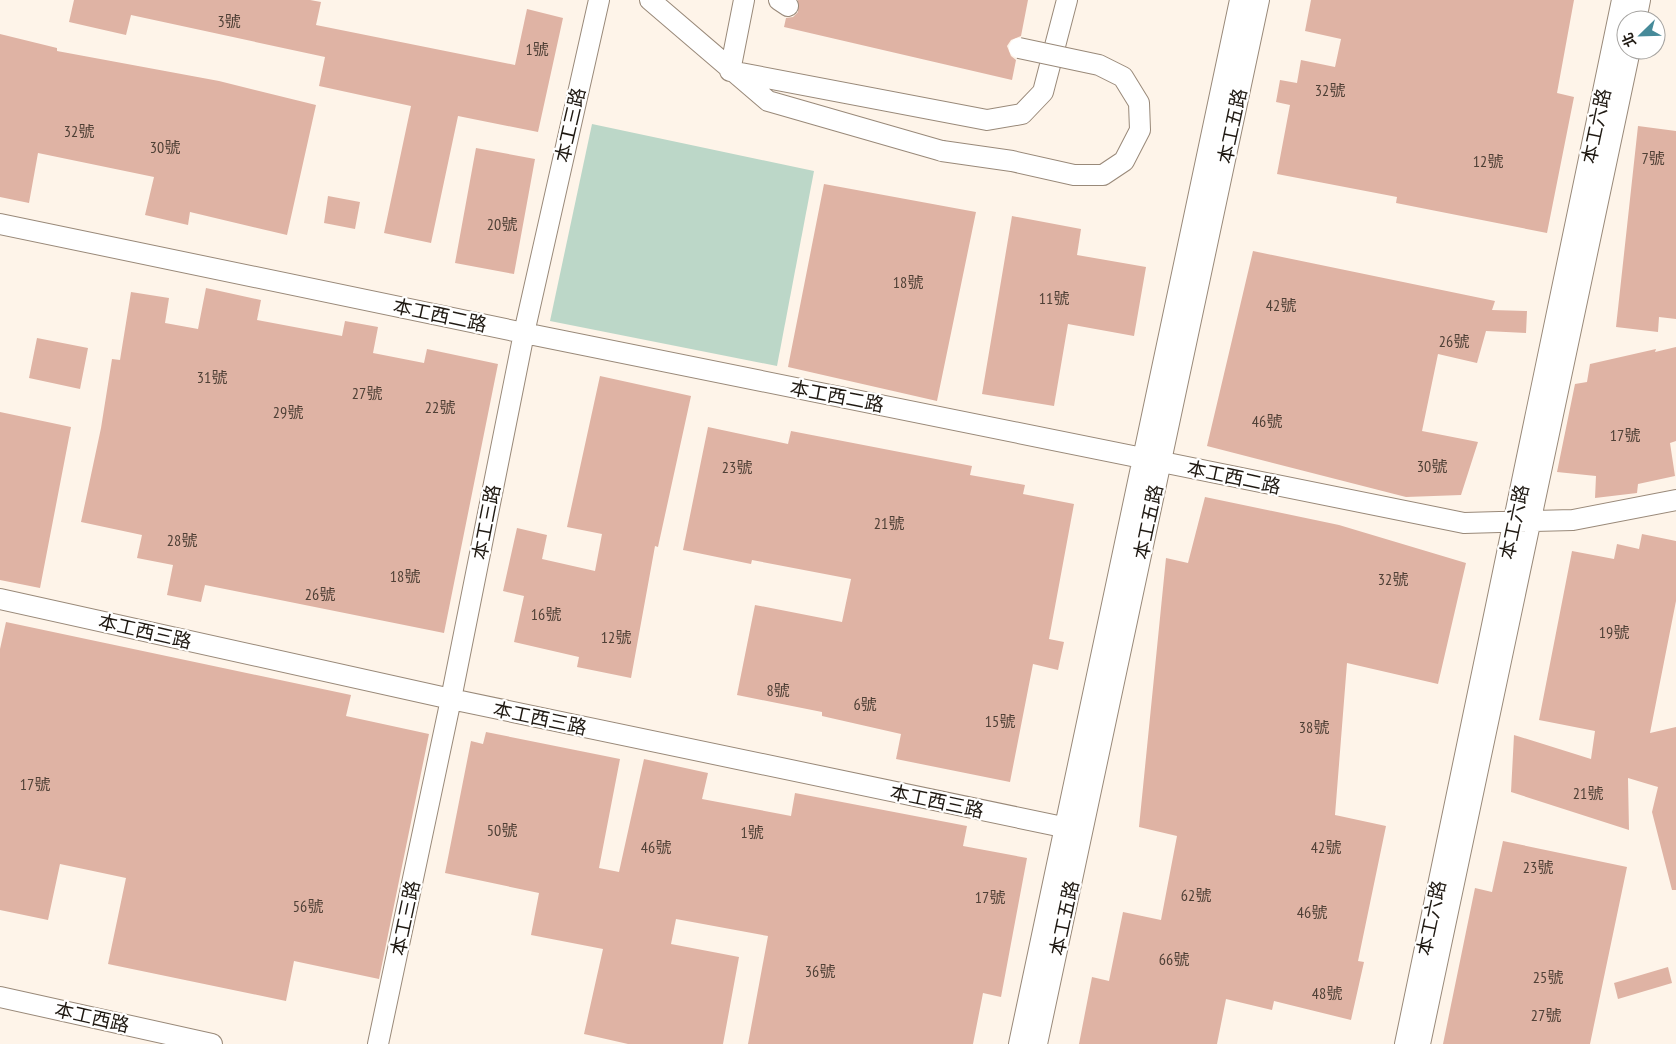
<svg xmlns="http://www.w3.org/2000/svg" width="1676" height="1044" font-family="'PT Sans Narrow','Noto Sans TC',sans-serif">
  <rect width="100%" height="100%" fill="#fef4e9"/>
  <path fill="#bcd7c8" d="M592 124 814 171 777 366 550 321Z"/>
  <path fill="#dfb3a4" d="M74 0H310L321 2 316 25 515 65 527 9 563 18 538 132 458 116 431 243 384 233 411 106 319 86 325 57 131 15 126 35 69 22Z
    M798 0H1028L1021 36 1011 40 1007 46 1011 56 1016 60 1012 80 784 27 786 18 793 17 798 12Z
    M1311 0H1574L1557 93 1574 97 1547 233 1396 203 1397 197 1277 174 1290 105 1276 102 1280 80 1297 83 1301 60 1335 67 1341 39 1305 31Z
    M0 34 57 48V51L219 81 316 105 287 235 190 212 188 225 145 215 154 177 38 153 29 203 0 197Z
    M1638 126 1676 131V319L1659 317 1658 332 1616 327Z
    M476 148 535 159 514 274 455 263Z
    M824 184 976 212 937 401 788 367Z
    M328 196 360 202 355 229 324 223Z
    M1012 216 1081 229 1077 255 1146 267 1134 336 1068 324 1054 406 982 394Z
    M1253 251 1495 301 1492 310 1527 311 1526 333 1486 331 1477 363 1438 354 1422 431 1478 442 1461 495 1406 497 1207 446Z
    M206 288 261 300 257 320 342 336 345 321 378 327 373 353 424 363 427 349 498 364 444 633 205 585 201 602 167 595 173 565 137 558 142 535 81 522 101 428 112 359 120 360 131 292 169 298 165 323 198 329Z
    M37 338 88 348 80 389 29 378Z
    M1676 347V441L1670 443 1675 476 1638 484 1637 493 1595 498 1596 476 1557 472 1575 384 1587 382 1590 364 1656 349 1655 352Z
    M600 376 691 396 658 547 655 546 631 678 577 667 579 657 514 642 524 596 503 591 517 528 547 535 542 559 595 571 602 534 567 527Z
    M0 412 71 427 40 588 0 580Z
    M708 427 788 444 791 431 972 466 970 475 1025 485 1023 494 1074 504 1049 639 1064 642 1058 670 1033 664 1010 782 896 759 901 734 822 716V712L737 695 755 605 842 622 851 579 752 560 751 564 683 550Z
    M1205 497 1339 525 1466 563 1438 684 1347 663 1335 815 1386 826 1358 961 1364 962 1351 1020 1274 1001 1272 1010 1226 999 1217 1044H1079L1092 977 1109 981 1123 912 1161 920 1177 836 1139 827 1166 558 1188 563Z
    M1642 534 1676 541V601L1650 733 1676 727V890H1672L1652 812 1658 787 1628 778 1629 830 1511 792 1514 735 1591 759 1595 731 1539 720 1572 551 1614 559 1617 544 1639 549Z
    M6 622 351 695 346 716 429 734 379 979 294 961 286 1001 108 964 126 878 60 864 48 920 0 910V649Z
    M486 732 620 759 599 868 619 872 644 759 708 773 702 799 791 816 795 793 967 826 963 846 1027 858 1001 997 983 993 973 1044H748L768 936 676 919 671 944 739 957 723 1044H628L584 1034 603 949 531 935 539 893 445 873 471 741 483 744Z
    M1503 841 1627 867 1590 1044H1443L1475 888 1492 892Z
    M1668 967 1672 983 1618 999 1614 983Z"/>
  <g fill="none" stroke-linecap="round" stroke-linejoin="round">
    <g stroke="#998979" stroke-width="22">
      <path id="minor" d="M650 0 768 101 942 151
        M744 0 730 71 987 120 1022 114 1043 92 1067 0
        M779 0 788 6
        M1636 20 1640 0
        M0 224 524 333 1464 523 1573 520 1676 500
        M0 599 451 699 1082 831
        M0 997 212 1044
        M378 1044 451 699 524 333 599 0
        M1019 1044 1240 0
        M1037 1044 1259 0
        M1405 1044 1622 0
        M1420 1044 1630 50"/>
    </g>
    <use href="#minor" stroke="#fff" stroke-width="20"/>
    <g stroke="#998979" stroke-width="22" stroke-linecap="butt">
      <path id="minor-bridge" d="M942 151 1012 161 1074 175H1103L1124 161 1140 130 1139 103 1123 77 1099 65 1019 48"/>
    </g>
    <use href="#minor-bridge" stroke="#fff" stroke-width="20"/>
  </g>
  <g text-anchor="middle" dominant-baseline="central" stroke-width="4.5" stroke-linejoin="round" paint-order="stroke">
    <g font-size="16" fill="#4f4036">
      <text x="229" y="21">3號</text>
      <text x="537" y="49">1號</text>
      <text x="1330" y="90">32號</text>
      <text x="79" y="131">32號</text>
      <text x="165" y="147">30號</text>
      <text x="1653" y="158">7號</text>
      <text x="1488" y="161">12號</text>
      <text x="502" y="224">20號</text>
      <text x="908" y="282">18號</text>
      <text x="1054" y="298">11號</text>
      <text x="1281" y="305">42號</text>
      <text x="1454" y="341">26號</text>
      <text x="212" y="377">31號</text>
      <text x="367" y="393">27號</text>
      <text x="440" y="407">22號</text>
      <text x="288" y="412">29號</text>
      <text x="1267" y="421">46號</text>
      <text x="1625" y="435">17號</text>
      <text x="1432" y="466">30號</text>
      <text x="737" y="467">23號</text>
      <text x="889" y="523">21號</text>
      <text x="182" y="540">28號</text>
      <text x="405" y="576">18號</text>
      <text x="1393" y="579">32號</text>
      <text x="320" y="594">26號</text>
      <text x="546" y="614">16號</text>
      <text x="1614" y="632">19號</text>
      <text x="616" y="637">12號</text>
      <text x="778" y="690">8號</text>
      <text x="865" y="704">6號</text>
      <text x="1000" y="721">15號</text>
      <text x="1314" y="727">38號</text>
      <text x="35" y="784">17號</text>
      <text x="1588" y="793">21號</text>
      <text x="502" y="830">50號</text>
      <text x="752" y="832">1號</text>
      <text x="656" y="847">46號</text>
      <text x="1326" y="847">42號</text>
      <text x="1538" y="867">23號</text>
      <text x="1196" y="895">62號</text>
      <text x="990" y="897">17號</text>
      <text x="308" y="906">56號</text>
      <text x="1312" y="912">46號</text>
      <text x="1174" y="959">66號</text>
      <text x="820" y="971">36號</text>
      <text x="1548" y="977">25號</text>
      <text x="1327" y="993">48號</text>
      <text x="1546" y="1015">27號</text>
    </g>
    <g font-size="19" fill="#1f1912" stroke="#fff">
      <text transform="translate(570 125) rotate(-77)">本工三路</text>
      <text transform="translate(1232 126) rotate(-78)">本工五路</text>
      <text transform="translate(1596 126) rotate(-78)">本工六路</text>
      <text transform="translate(440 315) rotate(12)">本工西二路</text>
      <text transform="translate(837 396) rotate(11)">本工西二路</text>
      <text transform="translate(1234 477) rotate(12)">本工西二路</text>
      <text transform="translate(486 522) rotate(-79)">本工三路</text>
      <text transform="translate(1148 522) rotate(-78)">本工五路</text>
      <text transform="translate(1514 522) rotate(-78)">本工六路</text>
      <text transform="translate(145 631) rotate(13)">本工西三路</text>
      <text transform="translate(540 718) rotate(12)">本工西三路</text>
      <text transform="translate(937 801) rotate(12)">本工西三路</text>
      <text transform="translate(405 918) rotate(-78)">本工三路</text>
      <text transform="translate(1064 918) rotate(-78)">本工五路</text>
      <text transform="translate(1431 918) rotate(-78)">本工六路</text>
      <text transform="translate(92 1017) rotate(13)">本工西路</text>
    </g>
  </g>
  <g transform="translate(1641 35) rotate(247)"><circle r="24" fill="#ffffff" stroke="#a5a3a0"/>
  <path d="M0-4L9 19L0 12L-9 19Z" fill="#468a99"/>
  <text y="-8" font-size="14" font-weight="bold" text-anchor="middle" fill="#1f1912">北</text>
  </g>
</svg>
